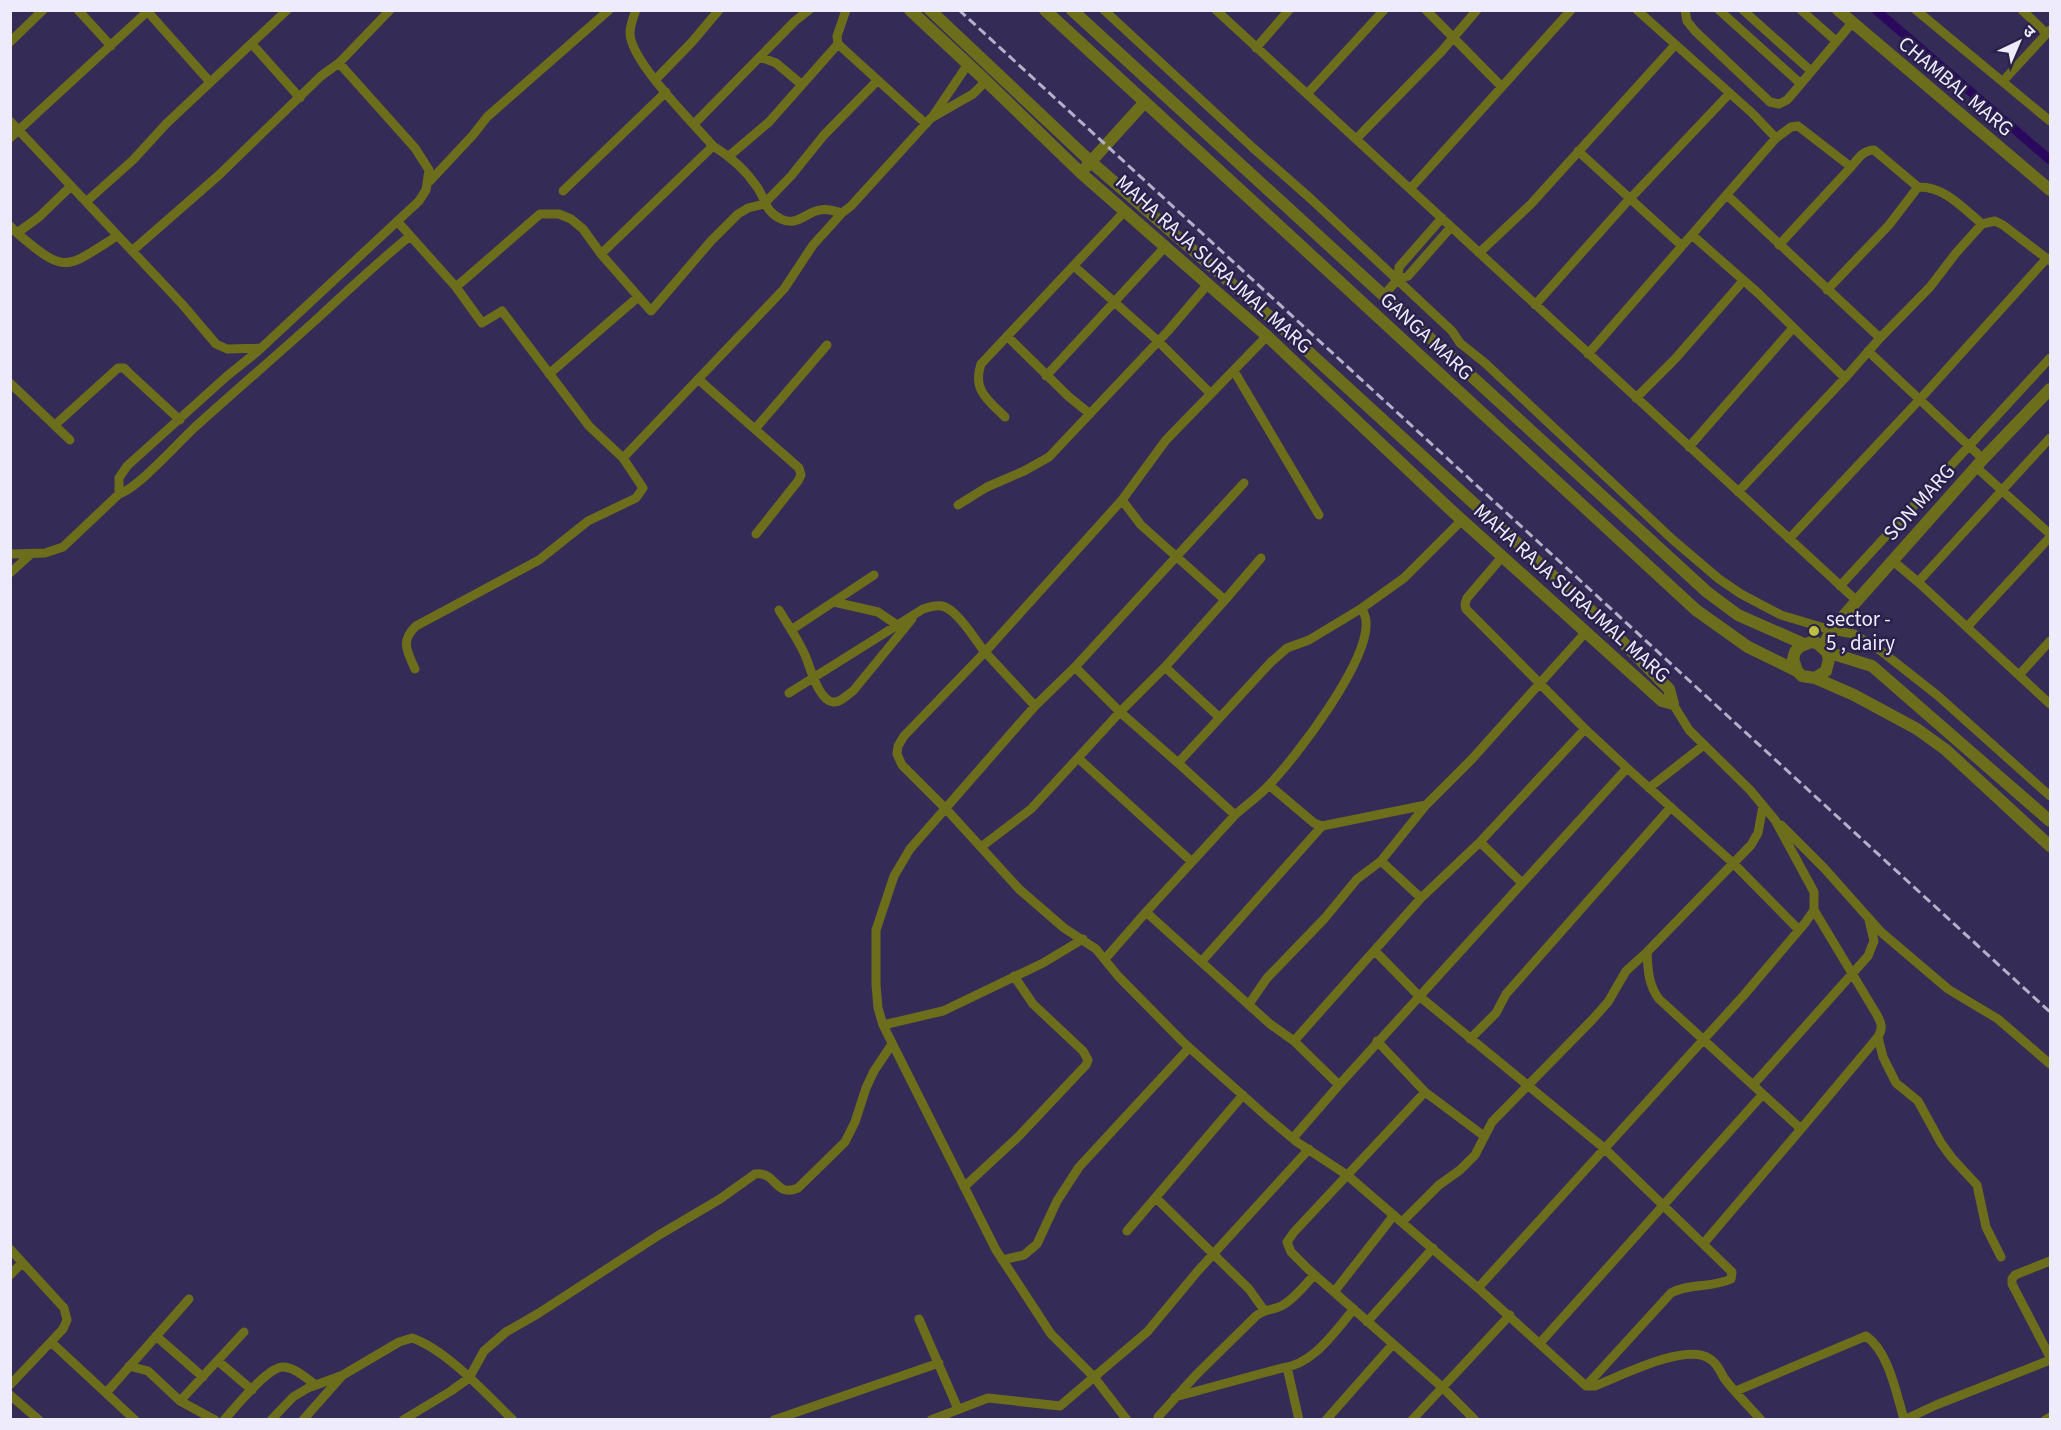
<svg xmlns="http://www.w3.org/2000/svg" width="2061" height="1430" font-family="'Source Sans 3','Noto Sans Devanagari',sans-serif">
  <rect width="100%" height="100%" fill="#342b56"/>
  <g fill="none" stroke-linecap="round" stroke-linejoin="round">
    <path stroke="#29085e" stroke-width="9" d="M1876 10 2050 160"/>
    <path stroke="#6c6e1b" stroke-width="9" d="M78 10 111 46
      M636 10C633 18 630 25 630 33 630 61 694 124 713 146
      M846 10 837 36 838 44 926 124
      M1104 10 1252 147 1311 199 1452 331 1460 343 1485 363 1672 539 1719 579 1741 594 1781 615 1831 630 1854 634 1881 651 1937 695 2050 796
      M1216 10 1857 601
      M1426 10 1502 87
      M1637 10 1752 113 1776 138 1791 127 1798 126 1851 167C1858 159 1863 150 1874 150L1918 187C1944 186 1963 208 1982 224L1995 221 2003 225 2050 261
      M1685 10 1687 21 1695 31 1770 102 1779 104 1787 100 1794 92 1852 23
      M1719 10 1801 84
      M1743 10 1811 71
      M1801 10 1836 41
      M1916 10 2050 121
      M2022 10 2047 34
      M148 12 210 82
      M10 42 43 10
      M252 44 300 98
      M1256 48 1289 10
      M760 57 776 63 801 84
      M655 80 692 42 719 10
      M2003 81 2050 30
      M1307 94 1384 10
      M933 116 968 64
      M10 121 182 304 216 344 227 349 261 348
      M694 124 795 21 809 10
      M10 138 149 10
      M1356 139 1441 52 1477 10
      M1578 151 1682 246
      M729 156 769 122 838 44
      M429 182 473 135 487 117 609 10
      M1410 189 1571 10
      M563 191 666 92
      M87 201 133 160 166 124 287 10
      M397 221 456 287 540 214H559L571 219 583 229 601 254 713 146C731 157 745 169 757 187 766 199 764 211 781 219 797 227 806 212 820 210 828 208 834 211 842 213L851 206 931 118 973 94 986 81
      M10 226 17 233 39 217 71 186
      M17 233C66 275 65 269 117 236
      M1692 235 1758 293 1845 378 1880 338 1727 195
      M1779 245 1851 167
      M132 251 219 175 321 76 339 63 390 10
      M1479 253 1531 204 1675 45
      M601 254 651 311 711 241 738 214 748 208 764 204 791 176 824 135 877 81
      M1074 266 1158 341 1211 394
      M1398 279 1408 276 1451 227
      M456 287 482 323 502 311 589 426 623 458 784 289 813 245 842 213
      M1827 290 1889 225 1918 187
      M1384 295 1398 279 1399 267 1442 218
      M1535 305 1625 204 1730 93
      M1007 336 1068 396 1090 414
      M1880 338 1930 287 1956 253 1982 224
      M1868 351 1983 459
      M1588 354 1776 138
      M1234 371 1319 515
      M549 374 638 297
      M1046 376 1165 247
      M698 379 799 468 801 475 798 481 756 534
      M10 383 70 440
      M1636 398 1675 359 1743 281
      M1005 417C988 400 972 390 981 364L1125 211
      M56 424 118 368H124L129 373 180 420
      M755 429 827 345
      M2050 438 1918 582 2050 704
      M1689 447 1793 328
      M1976 467 2050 534
      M1738 492 1845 378
      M119 494V478L127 466 227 376 258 351 419 201 426 190 429 170 415 148 339 63
      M958 505 987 487 1024 471 1049 457 1168 331 1208 284
      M1789 539 1921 398 2047 258
      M10 554 45 553 63 547 119 494C138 488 177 444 194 428 235 391 277 355 318 318 348 290 378 262 410 236
      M1893 561 1918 582
      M10 573 31 554
      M1840 586 2050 358
      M1225 600 1261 558
      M834 602 878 612 897 625
      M1362 608C1363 612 1366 617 1366 621 1370 660 1297 756 1269 785 1259 796 1246 805 1235 815L1178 763 1271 662 1287 648 1309 640 1362 608 1404 578 1462 520
      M779 610C788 625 798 639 805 655 810 666 818 700 833 702 840 703 847 695 853 691L912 619
      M1967 627 2050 537
      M791 630 874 575
      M1075 667 1035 706 985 652 1122 500
      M1165 667 1120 712 1178 763
      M415 669C407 651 400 641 416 626L539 560 588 521 636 498 643 488 623 458
      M2019 675 2050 641
      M789 693 923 609C929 607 936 605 942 606 957 609 975 640 985 652L904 736 898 746 897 754 902 765 947 810 1019 889 1064 928 1096 949 1118 976 1183 1042 1266 1116 1297 1142 1347 1175 1478 1288
      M1673 704 1689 730 1750 790 1775 820 1814 892V910L1805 923 1744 995 1478 1288 1586 1386H1595C1621 1376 1686 1342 1710 1359 1717 1363 1720 1371 1724 1378 1735 1393 1749 1406 1761 1420
      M1035 706 910 849 894 876 876 930V985L878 1008 883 1025 996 1250 1051 1334 1094 1377 1127 1420
      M1219 717 1165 667 1225 600 1141 525 1122 500 1166 440 1267 336
      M1078 758 1192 862
      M1627 768 1733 863 1799 930
      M1269 785 1314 823 1322 826 1426 805 1472 759 1585 633
      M1649 788 1704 745
      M1235 815 1146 912 1270 1024 1294 1041 1339 1085 1627 768 1585 729 1466 609 1465 604 1467 598 1502 557
      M1781 825 1824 868 1881 932 1948 989 1998 1019 2050 1064
      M1480 842 1522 883
      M981 847 1031 809 1120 712 1075 667 1244 483
      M1381 861 1421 898
      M1375 951 1419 996 1604 1148 1732 1272 1731 1279C1712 1288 1689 1283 1671 1293L1586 1386
      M1647 952C1648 970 1648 984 1659 999L1801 1129 1704 1243
      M1105 959 1146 912
      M1202 961 1322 826
      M1249 1004 1267 978 1325 918 1357 879 1381 861 1426 805
      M883 1025 943 1011 1043 963 1083 939
      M1878 1037 1883 1057 1896 1083 1918 1101 1941 1143 1952 1158 1977 1185 1986 1227 2001 1257
      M1470 1039 1496 1013 1506 994 1671 807
      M1294 1041 1421 898 1480 842 1585 729
      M1377 1041 1425 1092 1484 1136
      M1753 1085 1868 956 1874 941 1869 920
      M1425 1092 1294 1232 1287 1242 1291 1252 1308 1269 1442 1387 1475 1420
      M1801 1129 1878 1037C1883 1028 1882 1024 1877 1015L1814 910
      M1293 1138 1339 1085
      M964 1187 1019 1136 1086 1065 1088 1060 1083 1051 1033 1004 1014 976
      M1156 1198 1249 1289 1264 1310
      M1402 1222 1439 1185 1460 1170 1475 1155 1492 1122 1592 1020 1608 1002 1626 971 1647 952 1751 845 1758 833 1763 806
      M1127 1231 1243 1095
      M10 1249 64 1308 67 1320 63 1329 10 1385
      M1002 1260 1024 1255 1037 1244 1057 1201 1079 1167 1189 1048
      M2050 1261 2015 1275 2012 1279V1284L2050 1357
      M10 1275 22 1263
      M1334 1292 1394 1215
      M919 1319 958 1409
      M1367 1322 1433 1248
      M156 1336 203 1377
      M51 1342 135 1420
      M1540 1343 1763 1094
      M218 1361 252 1390
      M129 1366 148 1371 180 1401 215 1420
      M1287 1367 1299 1420
      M1736 1391 1866 1336C1889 1352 1896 1393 1904 1419
      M106 1393 189 1299
      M10 1395 39 1420
      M1175 1397 1282 1368C1313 1365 1334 1332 1354 1309
      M180 1401 244 1332
      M1158 1417 1196 1375 1256 1316C1266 1308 1273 1311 1283 1305 1295 1298 1305 1285 1314 1275
      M224 1420C235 1408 267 1367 283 1367 294 1367 306 1378 316 1385
      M271 1420 293 1397 308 1388 343 1375 399 1342 412 1338C447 1350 486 1394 513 1420
      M303 1420 341 1377
      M403 1420 451 1391 469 1378 484 1351 506 1332 539 1313 659 1235 720 1199 755 1174C777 1171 774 1198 798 1188L845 1142 855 1122 866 1088 874 1071 892 1044
      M774 1420 939 1363
      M931 1420 988 1398 1060 1406 1147 1332 1196 1273 1309 1149
      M1326 1420 1393 1344
      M1412 1420 1510 1315
      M1904 1420 1936 1405 2050 1360
      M2045 1420 2050 1417"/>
    <path stroke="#6c6e1b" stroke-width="12" d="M910 10 986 81 1081 173 1267 336 1453 512 1662 701 1673 704 1669 689 1599 618 1277 323 1091 162 930 10
      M1045 10 1696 610 1748 647 1797 671 1802 676 1815 678 1854 695 1917 729 1946 750 2050 846
      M1072 10 1707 592 1738 615 1804 644
      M1838 10 2050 190
      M1086 167 1144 103
      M1823 647 1831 630 1983 459 2050 389
      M1797 671 1793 659 1795 652 1799 647 1811 642 1817 643 1827 652 1872 666 2050 821
      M1815 678 1826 671 1829 659 1827 652"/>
    <path stroke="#b4b0c9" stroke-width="3" stroke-dasharray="9 4.5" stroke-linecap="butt" d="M959 10 2050 1012"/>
  </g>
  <circle fill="#bcbf44" stroke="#2a214b" stroke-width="2" cx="1814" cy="631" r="6"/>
  <g text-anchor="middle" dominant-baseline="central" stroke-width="5" stroke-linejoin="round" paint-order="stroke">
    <g font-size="21" fill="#edebfc" stroke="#2a214b">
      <text transform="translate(1956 86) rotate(40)">CHAMBAL MARG</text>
      <text transform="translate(1214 264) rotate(42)">MAHA RAJA SURAJMAL MARG</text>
      <text transform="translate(1427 336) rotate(43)">GANGA MARG</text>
      <text transform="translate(1919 502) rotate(-48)">SON MARG</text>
      <text transform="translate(1572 593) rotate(42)">MAHA RAJA SURAJMAL MARG</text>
    </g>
    <g font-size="21" fill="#edebfc" stroke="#2a214b" text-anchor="start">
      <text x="1826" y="619">sector -<tspan x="1826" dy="24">5 , dairy</tspan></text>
    </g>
  </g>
  <rect width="2061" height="1430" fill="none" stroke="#edebfc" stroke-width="24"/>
  <g transform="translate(2019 42) rotate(44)" stroke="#2a214b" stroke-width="4.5" paint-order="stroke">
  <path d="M0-4.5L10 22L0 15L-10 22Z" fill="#edebfc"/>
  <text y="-9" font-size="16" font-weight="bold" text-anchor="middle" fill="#edebfc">उ</text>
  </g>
</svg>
